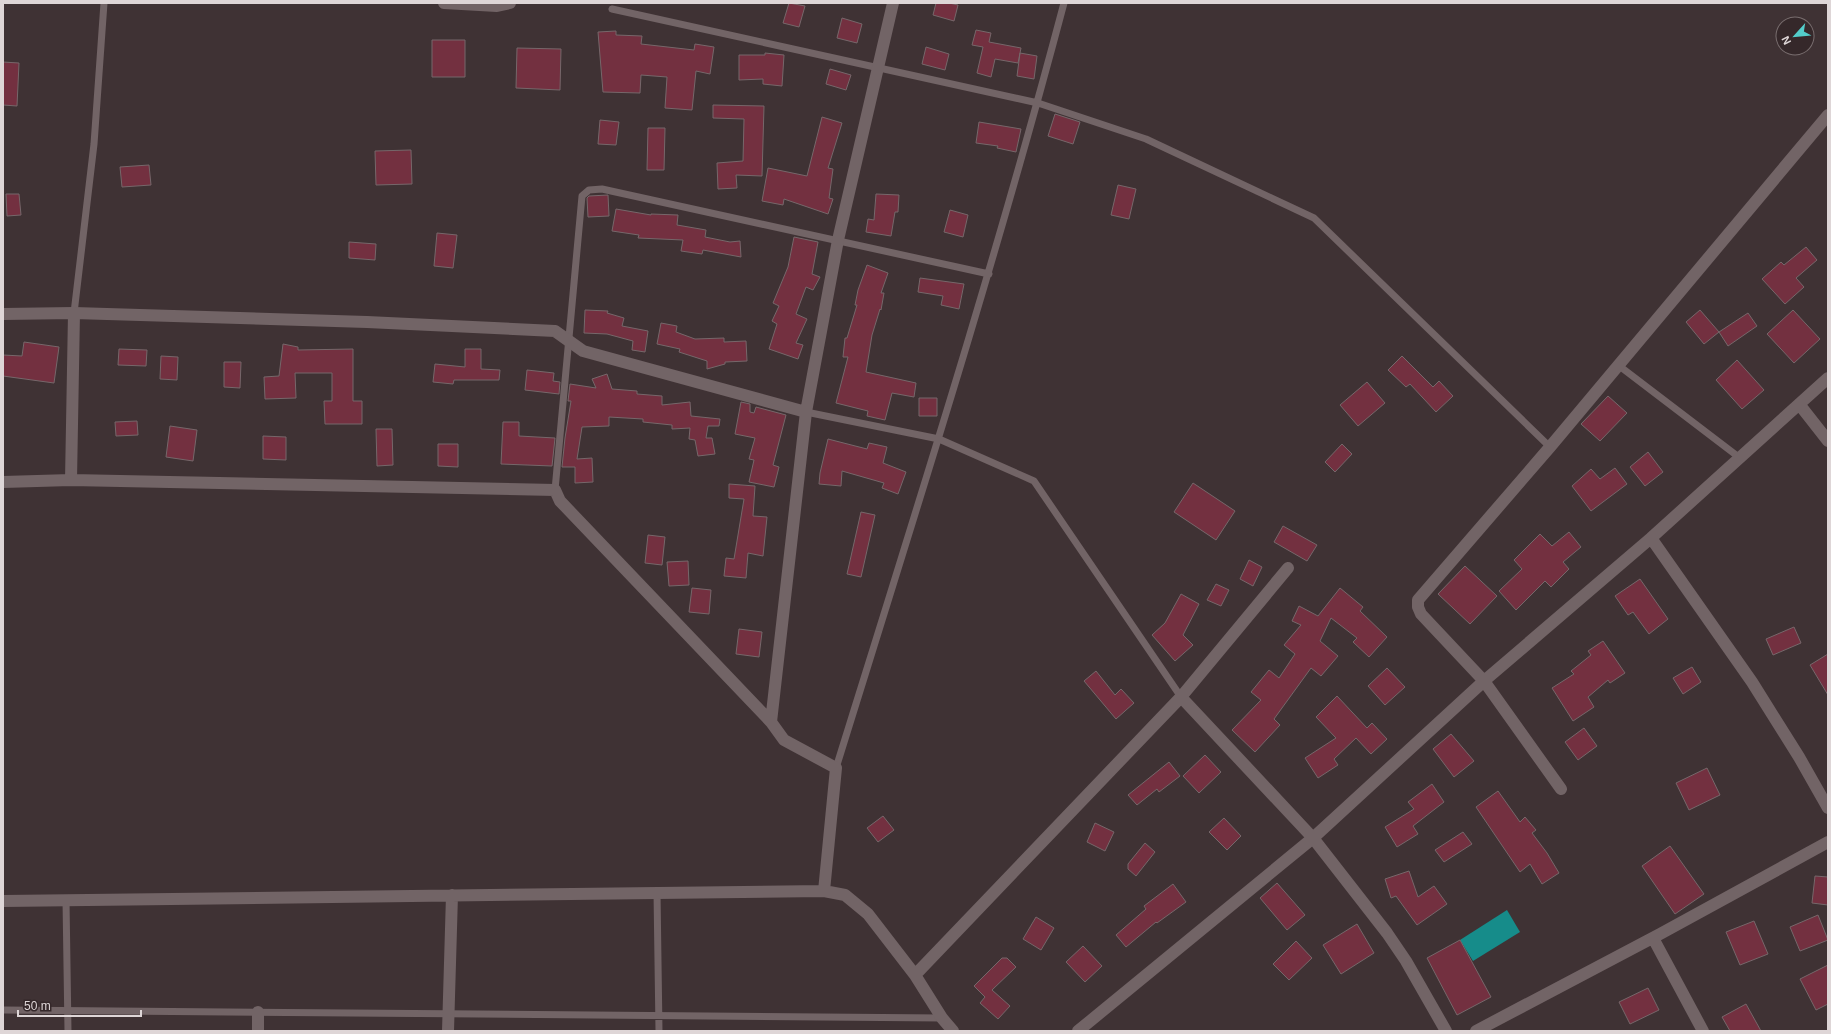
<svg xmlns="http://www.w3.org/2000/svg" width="1831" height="1034" font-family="Helvetica,sans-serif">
  <rect width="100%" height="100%" fill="#3f3234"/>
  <path fill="#168c8a" d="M1507 910 1520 932 1473 961 1460 940Z"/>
  <path fill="#733040" stroke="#76676a" d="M789 3 805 6 799 27 783 23Z
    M936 3H949L958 5 954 21 933 15Z
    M842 18 862 24 857 43 837 38Z
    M976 30 991 33 989 42 1021 48 1018 63 995 59 991 77 977 73 983 47 972 45Z
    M616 31V35L642 36 641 44 694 50 695 44 714 47 710 74 696 71 692 110 665 108 667 77 641 75 640 93 603 92 598 32Z
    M432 40H465V77H432Z
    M926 47 949 54 945 70 922 64Z
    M517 48 561 49 560 90 516 88Z
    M765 53 784 55 782 86 763 84V79L739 80V55H765Z
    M1020 53 1037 56 1034 79 1017 76Z
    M3 62 19 63 17 106 3 105Z
    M830 69 851 75 846 90 826 84Z
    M713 105 764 106 762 176 736 175 737 188 718 189 717 163 743 161 744 119 713 118Z
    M1055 114 1080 122 1073 144 1048 136Z
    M822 117 842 123 828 168 833 169 829 198 833 199 828 214 784 199 783 205 762 201 768 168 807 176Z
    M600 120 619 122 616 145 598 144Z
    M979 122 1021 129 1016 152 997 148 998 146 976 143Z
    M648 128H665L664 170H647Z
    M411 150 412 184 376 185 375 151Z
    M149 165 151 185 122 187 120 167Z
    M1118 185 1136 189 1129 219 1111 215Z
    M6 194H19L21 215 7 216Z
    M876 194 899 195 898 212H895L891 236 866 232 868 219 874 220Z
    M608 195 609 216 588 217 587 198 589 196Z
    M616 209 651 215V214L678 215 677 225 706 230 705 237 730 242 740 241 741 257 703 250 702 254 681 251 683 240 638 238 639 235 612 231Z
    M950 210 968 215 963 237 944 232Z
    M437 233 457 235 453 268 434 266Z
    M794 237 818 242 812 274 820 277 813 290 806 287 796 314 807 319 796 343 803 345 798 359 769 349 777 324 772 321 779 306 773 303 788 267Z
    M349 242 376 244 375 260 349 258Z
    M1806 247 1817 260 1796 278 1804 287 1785 304 1762 279 1781 262 1784 265Z
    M867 265 888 273 881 293H884L881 310 880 309 872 335 866 372 916 383 914 397 892 393 885 420 867 416 868 411 836 403 848 357H843L845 338H847L857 305H855L858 290Z
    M920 278 964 284 959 309 941 305 943 296 918 292Z
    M585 310 608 311 607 313 624 318 622 326 648 331 645 352 632 350 633 341 607 334 584 333Z
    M1700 310 1719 332 1704 344 1686 322Z
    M1793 310 1820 339 1794 363 1767 334Z
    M1748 313 1757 326 1728 346 1719 332Z
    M661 323 677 326 676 332 695 339 724 338V342L746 341 747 361 725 362V364L707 369V361L679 352 680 349 657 344Z
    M24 342 59 347 54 383 3 376V355L22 356Z
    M283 344 298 347V350L353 349V401H362V424H325L324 401H332V373H295L296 398 265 399 264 377 279 376Z
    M119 349 147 350 146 366 118 365Z
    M465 349H481V369L500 370 499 380H454L453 384 433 382 435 364 465 367Z
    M161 356 178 357 177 380 160 379Z
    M1402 356 1433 387 1439 381 1453 396 1436 412 1410 384 1406 387 1388 370Z
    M1737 360 1764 390 1742 409 1716 380Z
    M224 362H241L240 388 224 387Z
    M527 370 554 373 553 381 560 382 559 394 525 390Z
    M607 374 612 389 637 391V394L662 396V405L690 402 691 416 720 419 719 426H708L706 438H712L715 454 698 456 695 440 689 439 690 428 672 429V425L643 422V419L609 417V426L582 427 577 459 592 458 593 482 575 483V467H562L565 438 571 401H568L570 384 596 388 592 379Z
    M1367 382 1385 403 1358 426 1340 405Z
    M1608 396 1627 413 1600 441 1581 424Z
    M919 398H937V416H919Z
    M741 402 750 404V412L754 413 756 407 786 415 773 465 779 467 774 487 749 482 754 460 749 459 755 438 735 434Z
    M137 421 138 435 116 436 115 422Z
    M503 422H519V436L555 438 552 466 501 464Z
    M170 426 197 430 193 461 166 457Z
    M376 429H392L393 465 377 466Z
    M263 436 286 437V460L263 459Z
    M828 439 867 449 869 443 887 447 883 463 906 472 898 494 882 488 884 483 842 471 841 486 819 484 820 473Z
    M438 444H458V467L438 466Z
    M1342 444 1352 454 1335 472 1325 462Z
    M1648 452 1663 472 1645 486 1630 467Z
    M1615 468 1627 484 1591 511 1572 486 1591 469 1600 479Z
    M1193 483 1235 511 1216 540 1174 512Z
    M729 484 755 486 753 516 767 517 763 556 748 553 746 578 724 576 726 558 734 559 744 499 729 498Z
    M861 512 875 515 861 577 847 574Z
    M1283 526 1317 545 1307 561 1274 542Z
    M1569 532 1581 547 1563 562 1569 569 1551 587 1545 581 1516 610 1499 591 1522 569 1514 560 1540 534 1552 546Z
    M648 535 665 537 662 565 645 563Z
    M1249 560 1262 567 1253 586 1240 579Z
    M688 561 689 585 669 586 667 562Z
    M1465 566 1497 596 1470 624 1438 594Z
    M1640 579 1668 619 1649 634 1633 612 1628 615 1615 596Z
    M1216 584 1229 590 1221 606 1207 600Z
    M692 588 711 590 709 614 689 612Z
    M1340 588 1363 607 1360 611 1387 637 1369 657 1353 642 1357 638 1331 618 1320 641 1338 656 1321 676 1311 668 1274 719 1280 725 1255 752 1232 730 1261 700 1251 692 1269 670 1279 678 1295 654 1284 645 1301 625 1292 621 1299 606 1318 616Z
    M1181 594 1199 604 1183 635 1193 645 1175 661 1152 635 1165 623Z
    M1794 627 1801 643 1773 655 1766 639Z
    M739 629 762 632 759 657 736 654Z
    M1603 641 1625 673 1610 683 1608 680 1588 697 1594 707 1573 721 1552 688 1574 674 1571 671 1591 655 1588 651Z
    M1828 654V695L1810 665Z
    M1692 667 1701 682 1683 694 1673 678Z
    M1387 668 1405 687 1385 705 1368 686Z
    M1096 671 1115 695 1121 689 1134 703 1116 719 1084 681Z
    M1337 696 1367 728 1372 723 1387 739 1371 754 1356 738 1334 759 1338 765 1318 778 1305 758 1336 738 1316 717Z
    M1584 728 1597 746 1578 760 1565 742Z
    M1451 734 1474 761 1454 777 1433 749Z
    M1205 755 1221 772 1199 793 1183 776Z
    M1169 762 1180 776 1159 792 1157 789 1137 805 1128 795Z
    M1707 768 1720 795 1689 810 1676 783Z
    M1432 784 1444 802 1413 826 1418 834 1397 847 1385 827 1414 809 1408 802Z
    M1498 791 1520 822 1525 817 1536 830 1532 833 1547 853 1559 873 1542 884 1530 864 1520 872 1476 807Z
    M883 816 894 830 878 842 867 828Z
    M1224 818 1241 836 1227 850 1209 832Z
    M1095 823 1114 832 1105 851 1087 842Z
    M1463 832 1472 844 1444 862 1435 850Z
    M1145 843 1155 852 1136 876 1128 869V864Z
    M1670 846 1704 894 1675 914 1642 866Z
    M1409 871 1418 897 1434 886 1447 904 1417 925 1396 896 1391 898 1385 879Z
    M1815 876 1828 877V905L1812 903Z
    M1277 883 1305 915 1287 930 1260 898Z
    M1173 884 1186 902 1157 923 1156 922 1126 947 1116 935 1146 909 1144 906Z
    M1818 915 1828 940 1800 951 1790 927Z
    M1036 917 1054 928 1041 950 1023 939Z
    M1754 921 1768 954 1740 965 1726 932Z
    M1357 924 1374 953 1341 974 1323 945Z
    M1460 940 1491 997 1457 1015 1427 958Z
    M1296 941 1312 958 1289 980 1273 964Z
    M1083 946 1102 966 1085 982 1066 962Z
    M1002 958H1007L1016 967 992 990 1010 1006 998 1019 980 1003 985 997 974 986Z
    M1828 965V1004L1816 1010 1800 979Z
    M1648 988 1659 1010 1630 1024 1619 1002Z
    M1746 1004 1761 1031H1730L1722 1017Z"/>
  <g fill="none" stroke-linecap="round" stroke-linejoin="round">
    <path stroke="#726466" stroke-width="7" d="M612 9 1038 103 1146 139 1314 218 1550 447
      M74 313 94 144 104 3
      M1618 365 1740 458
      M806 412 939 439 1034 481 1181 697
      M555 490 582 196 589 190 602 189 989 274
      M836 768C915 514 996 260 1064 3
      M657 892 659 1031
      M66 900 68 1031
      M3 1010 942 1018"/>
    <path stroke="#726466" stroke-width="12" d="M3 314 74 313 367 322 555 331 583 351 806 412
      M1799 404 1828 441
      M71 480 74 313
      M3 482 71 480 555 490 560 501 771 722 784 740 836 768 824 891
      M1651 538 1752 682 1799 757 1828 808
      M1181 697 1313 838 1387 933 1406 961 1446 1031
      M771 722 806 412 838 240 893 3
      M1561 789 1484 681 1421 614 1418 607V600L1550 447 1828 115
      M3 901 824 891 845 895 868 914 915 975 942 1018 953 1031
      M1653 938 1703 1031
      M915 975 1181 697 1288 568
      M258 1031V1012
      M448 1031 452 895
      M1078 1031 1313 838 1484 681 1651 538 1828 378
      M1476 1031 1660 934 1828 842"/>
    <path stroke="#726466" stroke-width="12" d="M444 3 497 6 510 3"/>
  </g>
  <rect width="1831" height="1034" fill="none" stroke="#ded6d7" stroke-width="8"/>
  <g transform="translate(1795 36) rotate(243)"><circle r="19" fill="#35282a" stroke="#796e6f"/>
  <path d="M0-3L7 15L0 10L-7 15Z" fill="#53cdca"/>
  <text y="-6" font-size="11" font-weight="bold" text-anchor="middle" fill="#ded6d7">N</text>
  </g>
  <path d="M18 1010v6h123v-6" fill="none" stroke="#ded6d7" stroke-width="2"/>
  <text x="24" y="1010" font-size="12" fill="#ded6d7" stroke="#35282a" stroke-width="3" paint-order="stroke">50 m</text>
</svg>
